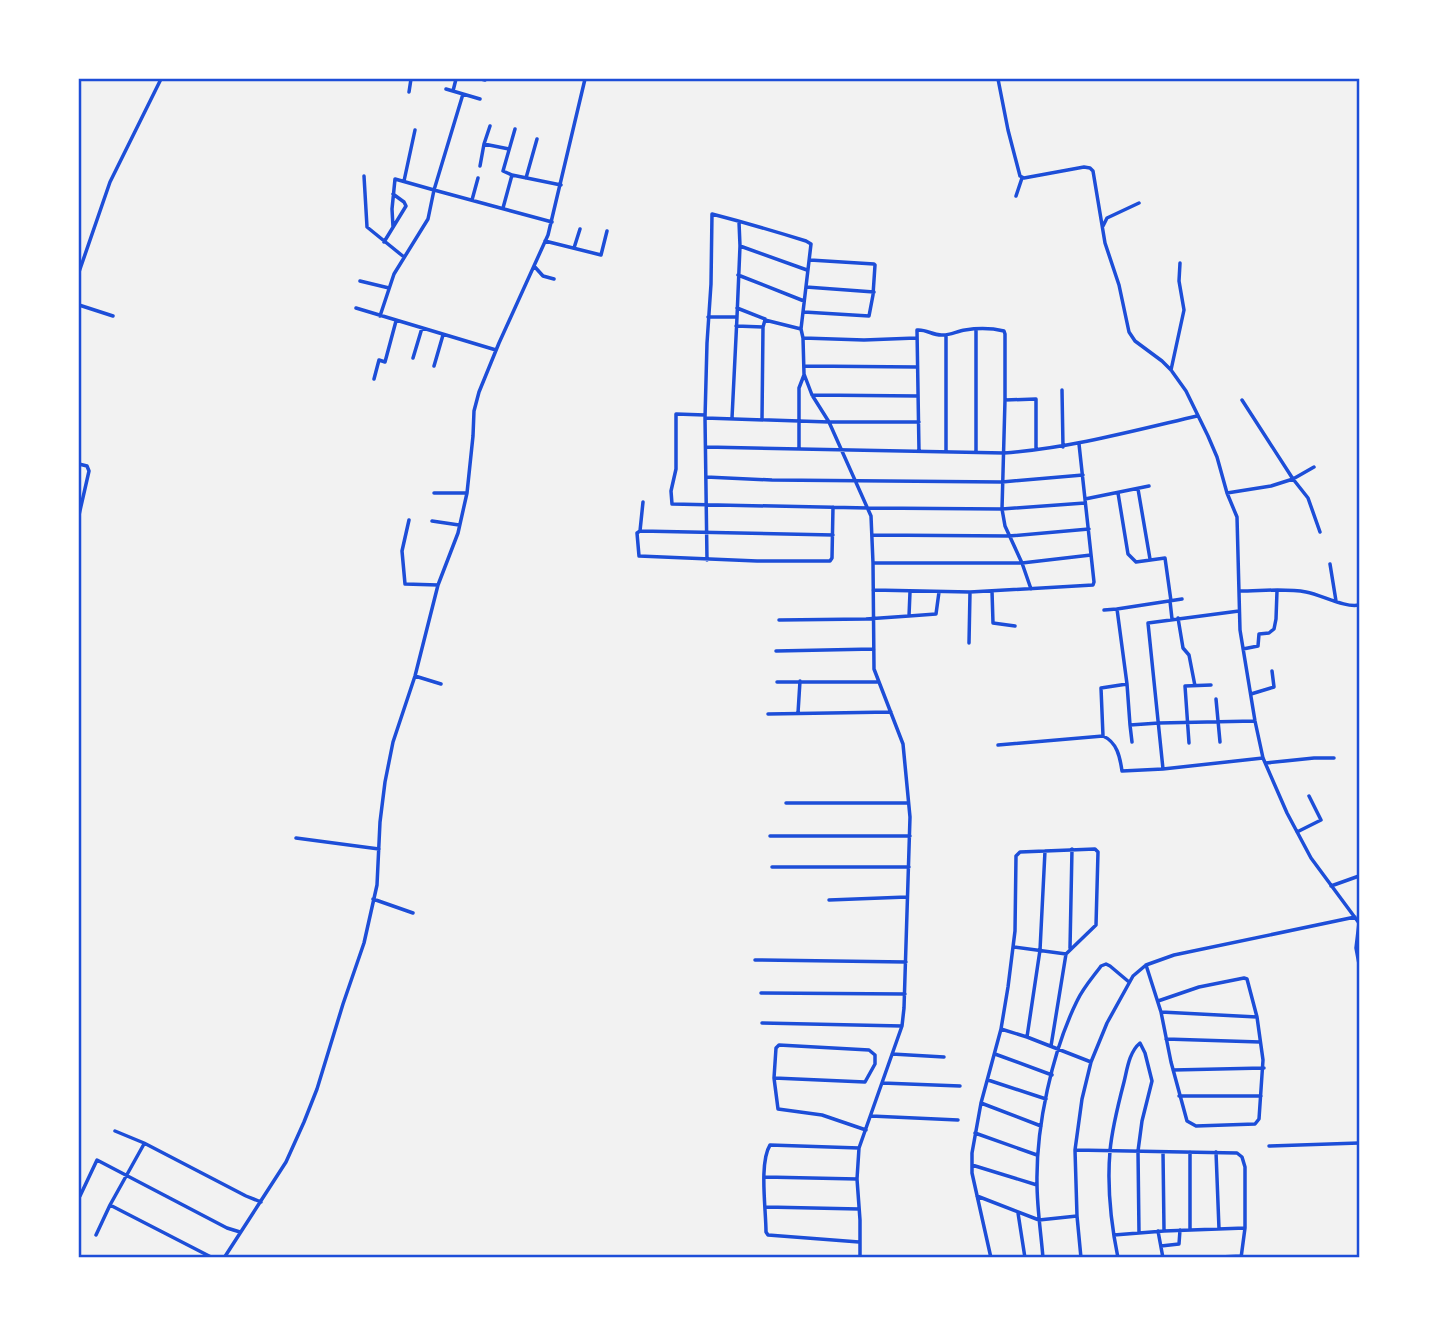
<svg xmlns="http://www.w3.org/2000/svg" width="1438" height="1337" font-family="Overpass,sans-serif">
  <rect width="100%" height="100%" fill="#f2f2f2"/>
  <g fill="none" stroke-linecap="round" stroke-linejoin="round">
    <path stroke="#1d4ed8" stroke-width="3.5" d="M481 79 485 80
      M998 79 1008 130 1020 176 1024 178 1084 167 1090 168 1093 171 1105 243 1119 285 1129 332 1135 341 1162 361 1171 370 1186 391 1208 436 1217 457 1227 493 1237 517 1240 630 1255 721 1263 758 1287 813 1311 858 1359 923
      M446 89 463 94
      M453 91 456 79
      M409 92 411 79
      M484 144 490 126
      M480 166 484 144 509 149
      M512 175 503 171 515 129
      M364 176 367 227 404 257
      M526 178 537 139
      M404 181 415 130
      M1016 196 1022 178
      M472 200 478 178
      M503 208 512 175 561 185
      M1103 226 1107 218 1139 203
      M393 227 392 209 395 179 434 190 463 94 480 99
      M545 241 601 255 607 231
      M384 242 406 206 404 202 393 194
      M740 246 807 270
      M574 248 580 229
      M534 266 543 276 554 279
      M79 272 110 182 161 79
      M738 275 804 301
      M360 281 389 288
      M806 287 874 292
      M79 305 113 316
      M356 308 496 350
      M737 308 765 319
      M804 312 869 316 873 295 875 265 874 264 810 260
      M380 316 394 274 428 219 434 190 552 222
      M708 317H737L740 246 739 222
      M736 326 763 327 765 320 801 329
      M976 329V452
      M946 335V452
      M803 338 864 340 916 338
      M413 358 422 328
      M434 366 443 335
      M804 366 917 367
      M1171 370 1184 310 1179 281 1180 263
      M374 379 379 360 385 362 396 321
      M1062 390 1063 447
      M812 395 918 396
      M1005 400 1036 399V450
      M1242 400 1293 479 1308 498 1320 532
      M705 415 676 414V469L671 491 672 504 868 508 1002 509 1085 503
      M705 418 829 422H919
      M732 418 737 317
      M762 419 763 327
      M706 447 1004 453C1070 448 1133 431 1197 416
      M799 449V388L804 375
      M919 451 917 330C927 329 933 336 943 335 950 335 958 331 965 330 978 328 991 328 1004 331L1005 334V400L1002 509 1005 526 1022 563 1031 589
      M79 464 87 466 89 471 79 515
      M706 477 772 480 1002 482 1083 475
      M1138 489 1150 559
      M434 493H467
      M1118 493 1128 554 1136 562 1165 558 1171 601
      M1227 493 1271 486 1293 479 1314 467
      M1085 499 1149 486
      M643 502 640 531 637 533 639 556 757 561H830L832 558 833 507
      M409 520 402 551 405 584 438 585
      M432 521 459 525
      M640 531 833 535
      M872 535 1009 536 1089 529
      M707 560 705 418 707 343 711 284 712 214C743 222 774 231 806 241L811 244 801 329 803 338 804 374 812 395 829 422 871 516 873 563 874 669 903 744 910 817 904 1008 902 1026 859 1148 857 1179 860 1220V1258
      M873 563H1022L1091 555
      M1330 564 1336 601
      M873 590 970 592 1093 585 1094 582 1079 444
      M992 591 993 623 1015 626
      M1239 591C1261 591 1285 588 1306 592 1322 595 1345 608 1359 605
      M1170 601 1172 619
      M1117 609 1182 599
      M1104 610 1117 609 1127 684 1130 725
      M909 616 936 614 939 592
      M1178 618 1183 648 1189 655 1195 686
      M779 620 866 619 909 616 910 592
      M969 643 970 592
      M1243 649 1258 646 1259 634 1269 633 1274 629 1276 619 1277 591
      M776 651 874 649
      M415 676 441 684
      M777 682H878
      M1251 694 1274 687 1272 671
      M1216 699 1220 742
      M798 713 800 681
      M768 714 891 712
      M1103 736 1101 688 1127 684
      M1132 742 1130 725 1159 723 1255 721
      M1189 743 1185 686 1211 685
      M998 745 1103 736C1117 742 1120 757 1122 771L1163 769 1263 758
      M1266 763 1314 758H1334
      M1163 769 1148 623 1239 611
      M786 803H908
      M1297 832 1321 820 1309 796
      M770 836H910
      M296 838 379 849
      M772 867H909
      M1331 886 1359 876
      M373 899 413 913
      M829 900 907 897
      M1359 923 1356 948 1359 964
      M1014 947 1066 954
      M1070 948 1072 849
      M755 960 906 962
      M1146 965 1161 1012 1171 1062 1187 1121 1196 1126 1255 1124 1259 1119 1263 1060 1257 1017 1247 979 1244 978 1199 987 1158 1001
      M761 993 905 994
      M1161 1012 1257 1017
      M762 1023 902 1026
      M1001 1029 1027 1037 1091 1062
      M1027 1037 1040 950 1045 851
      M1166 1039 1260 1042
      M892 1054 944 1057
      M995 1054 1052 1075
      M1173 1070 1264 1068
      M774 1078 776 1048 779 1045 869 1050 875 1055V1064L865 1082 774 1078 778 1109 822 1115 866 1130
      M988 1080 1046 1099
      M882 1083 960 1086
      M1179 1096H1261
      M981 1103 1041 1126
      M871 1116 958 1120
      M115 1131 144 1143 246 1196 261 1202
      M975 1133 1037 1155
      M1269 1146 1359 1143
      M1075 1150 1237 1153 1242 1157 1245 1167V1228L1241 1258
      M1163 1152 1164 1230
      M1190 1152V1230
      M1216 1152 1219 1229
      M972 1165 1037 1185
      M765 1177 857 1179
      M80 1196 97 1160 227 1228 240 1232
      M977 1196 1039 1220 1077 1216
      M110 1205 213 1258
      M766 1207 859 1209
      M1018 1213 1025 1258
      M1158 1231 1163 1258
      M96 1235 110 1205 144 1144
      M1114 1235 1164 1231 1245 1228
      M859 1242 768 1235 766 1232C766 1209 759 1163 770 1145L859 1148
      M1161 1246 1179 1244 1180 1230
      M224 1258 286 1162 304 1122 317 1089 343 1004 364 943 377 885 380 822 385 782 393 742 415 676 438 585 458 533 467 493 473 436 474 411 479 392 499 343 548 235 585 79
      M991 1258 972 1173V1153L981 1103 1001 1029 1008 987 1015 931 1016 856 1020 852 1095 849 1098 852 1096 925 1066 954 1051 1046
      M1043 1258C1041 1233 1037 1208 1037 1183 1036 1127 1052 1052 1077 1001 1083 988 1093 977 1101 966L1106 964 1110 966 1129 982
      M1081 1258 1077 1216 1075 1150 1082 1099 1091 1062 1107 1023 1133 976 1146 965 1174 955 1355 917
      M1118 1258C1111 1224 1107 1186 1110 1151 1112 1128 1118 1105 1124 1082 1127 1070 1129 1052 1140 1043L1145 1053 1152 1081 1142 1121 1138 1151 1139 1233
      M1199 1258 1241 1256"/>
  </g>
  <rect width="1438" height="1337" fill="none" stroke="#ffffff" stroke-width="161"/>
  <rect x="80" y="80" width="1278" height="1176" fill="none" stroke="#1d4ed8" stroke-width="2.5"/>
</svg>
